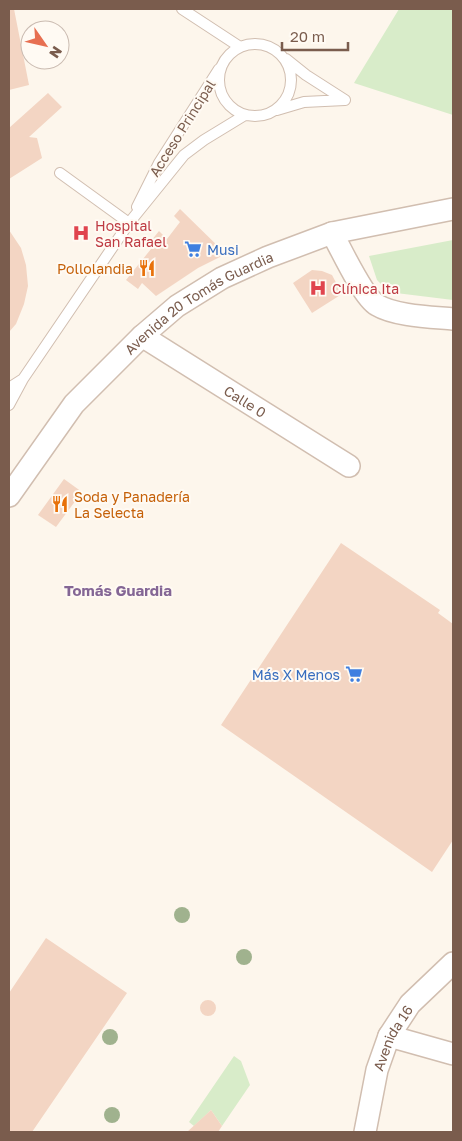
<svg xmlns="http://www.w3.org/2000/svg" width="462" height="1141" font-family="'Golos Text',sans-serif">
  <rect width="100%" height="100%" fill="#fdf6ec"/>
  <path fill="#d8ecc9" d="M399 9H453V115L354 83Z
    M453 240V300L396 293 386 289 377 280 369 256Z
    M234 1056 241 1061 250 1085 222 1126 211 1110 194 1126 189 1122Z"/>
  <path fill="#f3d5c3" d="M9 9H14L29 85 9 90Z
    M48 93 62 107 29 137 37 138 42 158 9 179V128Z
    M180 209 226 254 198 268 156 296 142 283 138 289 126 280 151 249 147 246 159 231 167 239 180 222 174 216Z
    M9 230 21 248 26 265 28 286 24 304 16 324 9 332Z
    M312 270 322 271 332 275 342 294 312 313 293 283Z
    M64 479 82 492 56 527 38 515Z
    M341 543 440 610 438 613 453 624V840L432 872 221 725Z
    M46 938 127 993 32 1132H9V993Z
    M200 1008a8 8 0 1 1 16 0a8 8 0 1 1-16 0Z
    M211 1110 222 1126 218 1132H187Z"/>
  <g fill="none" stroke-linecap="round" stroke-linejoin="round">
    <g stroke="#d1beb0" stroke-width="12">
      <path id="service" d="M182 9 240 47
        M219 80a36 36 0 1 1 72 0a36 36 0 1 1-72 0Z
        M286 59 306 75 345 100
        M277 110 304 102 345 100
        M60 173 129 223
        M137 207 159 163 219 69
        M23 379 129 223 184 155 204 140 245 115
        M9 388 23 379 9 405"/>
    </g>
    <g stroke="#d1beb0" stroke-width="24">
      <g id="minor">
        <path d="M332 233C341 249 363 297 377 305 395 316 432 317 453 319"/>
        <path id="s1" d="M142 336 349 466"/>
        <path id="s2" d="M9 496 74 404 142 336 177 306 222 278 268 257 332 233 453 209"/>
        <path d="M389 1036 453 1054"/>
        <path id="s3" d="M365 1132 377 1070 389 1036 410 1004 453 963"/>
      </g>
    </g>
    <use href="#service" stroke="#fff" stroke-width="10"/>
    <use href="#minor" stroke="#fff" stroke-width="21"/>
  </g>
  <g fill="#a0b28e">
    <circle cx="182" cy="915" r="8"/>
    <circle cx="244" cy="957" r="8"/>
    <circle cx="110" cy="1037" r="8"/>
    <circle cx="112" cy="1115" r="8"/>
  </g>
  <defs>
    <g id="hospital-bare" transform="scale(1.35)"><path d="M-5-5h3v3.5h4V-5h3V5h-3V1.5h-4V5h-3Z" fill="#e0444e" stroke="#fffaf3" stroke-width="2.5" paint-order="stroke"/></g>
    <g id="supermarket-bare" transform="scale(1.35)"><path d="M-6-5.5h2.5l.6 2H6L4.5 2H-2.5L-4.4-4H-6ZM-1.5 3.2a1.3 1.3 0 1 0 .1 0ZM3 3.2a1.3 1.3 0 1 0 .1 0Z" fill="#3f7fe0" stroke="#fffaf3" stroke-width="2.5" paint-order="stroke"/></g>
    <g id="restaurant-bare" transform="scale(1.35)"><path d="M-5-6h1v4h1v-4h1v4h1v-4h1v5L-1.5 .5V6h-2V.5L-5-1ZM5-6V6H3V1.5H1.5Q1.5-4 5-6Z" fill="#e8710a" stroke="#fffaf3" stroke-width="2.5" paint-order="stroke"/></g>
  </defs>
  <g fill-rule="evenodd">
    <use href="#hospital-bare" x="81" y="233"/>
    <use href="#supermarket-bare" x="193" y="249"/>
    <use href="#restaurant-bare" x="147" y="268"/>
    <use href="#hospital-bare" x="318" y="288"/>
    <use href="#restaurant-bare" x="60" y="504"/>
    <use href="#supermarket-bare" x="354" y="674"/>
  </g>
  <g text-anchor="middle" dominant-baseline="central" stroke-width="4" stroke-linejoin="round" paint-order="stroke">
    <g font-size="14" fill="#7a5c4d" stroke="#fffaf3">
      <text transform="translate(182 128) rotate(-58)">Acceso Principal</text>
      <text stroke="none"><textPath href="#s2" startOffset="275">Avenida 20 Tomás Guardia</textPath></text>
      <text stroke="none"><textPath href="#s1" startOffset="122">Calle 0</textPath></text>
      <text stroke="none"><textPath href="#s3" startOffset="99">Avenida 16</textPath></text>
    </g>
    <g font-size="14" fill="#be3a42" stroke="#fffaf3" text-anchor="start">
      <text x="95" y="225">Hospital<tspan x="95" dy="16">San Rafael</tspan></text>
      <text x="332" y="288">Clínica Ita</text>
    </g>
    <g font-size="14" fill="#366cbe" stroke="#fffaf3" text-anchor="start">
      <text x="207" y="249">Musi</text>
      <text x="340" y="674" text-anchor="end">Más X Menos</text>
    </g>
    <g font-size="14" fill="#c56008" stroke="#fffaf3" text-anchor="end">
      <text x="133" y="268">Pollolandia</text>
      <text x="74" y="496" text-anchor="start">Soda y Panadería<tspan x="74" dy="16">La Selecta</tspan></text>
    </g>
    <g font-size="15" font-weight="bold" fill="#846695" stroke="#fffaf3">
      <text x="118" y="590">Tomás Guardia</text>
    </g>
  </g>
  <rect width="462" height="1141" fill="none" stroke="#7a5c4d" stroke-width="20"/>
  <g transform="translate(45 45) rotate(124)"><circle r="24" fill="#fffaf3" stroke="#cabbb1"/>
  <path d="M0-4L9 19L0 12L-9 19Z" fill="#e76f51"/>
  <text y="-8" font-size="14" font-weight="bold" text-anchor="middle" fill="#7a5c4d">N</text>
  </g>
  <path d="M282 42v8h66v-8" fill="none" stroke="#7a5c4d" stroke-width="2.5"/>
  <text x="290" y="42" font-size="15" fill="#7a5c4d" stroke="#fffaf3" stroke-width="4" paint-order="stroke">20 m</text>
</svg>
